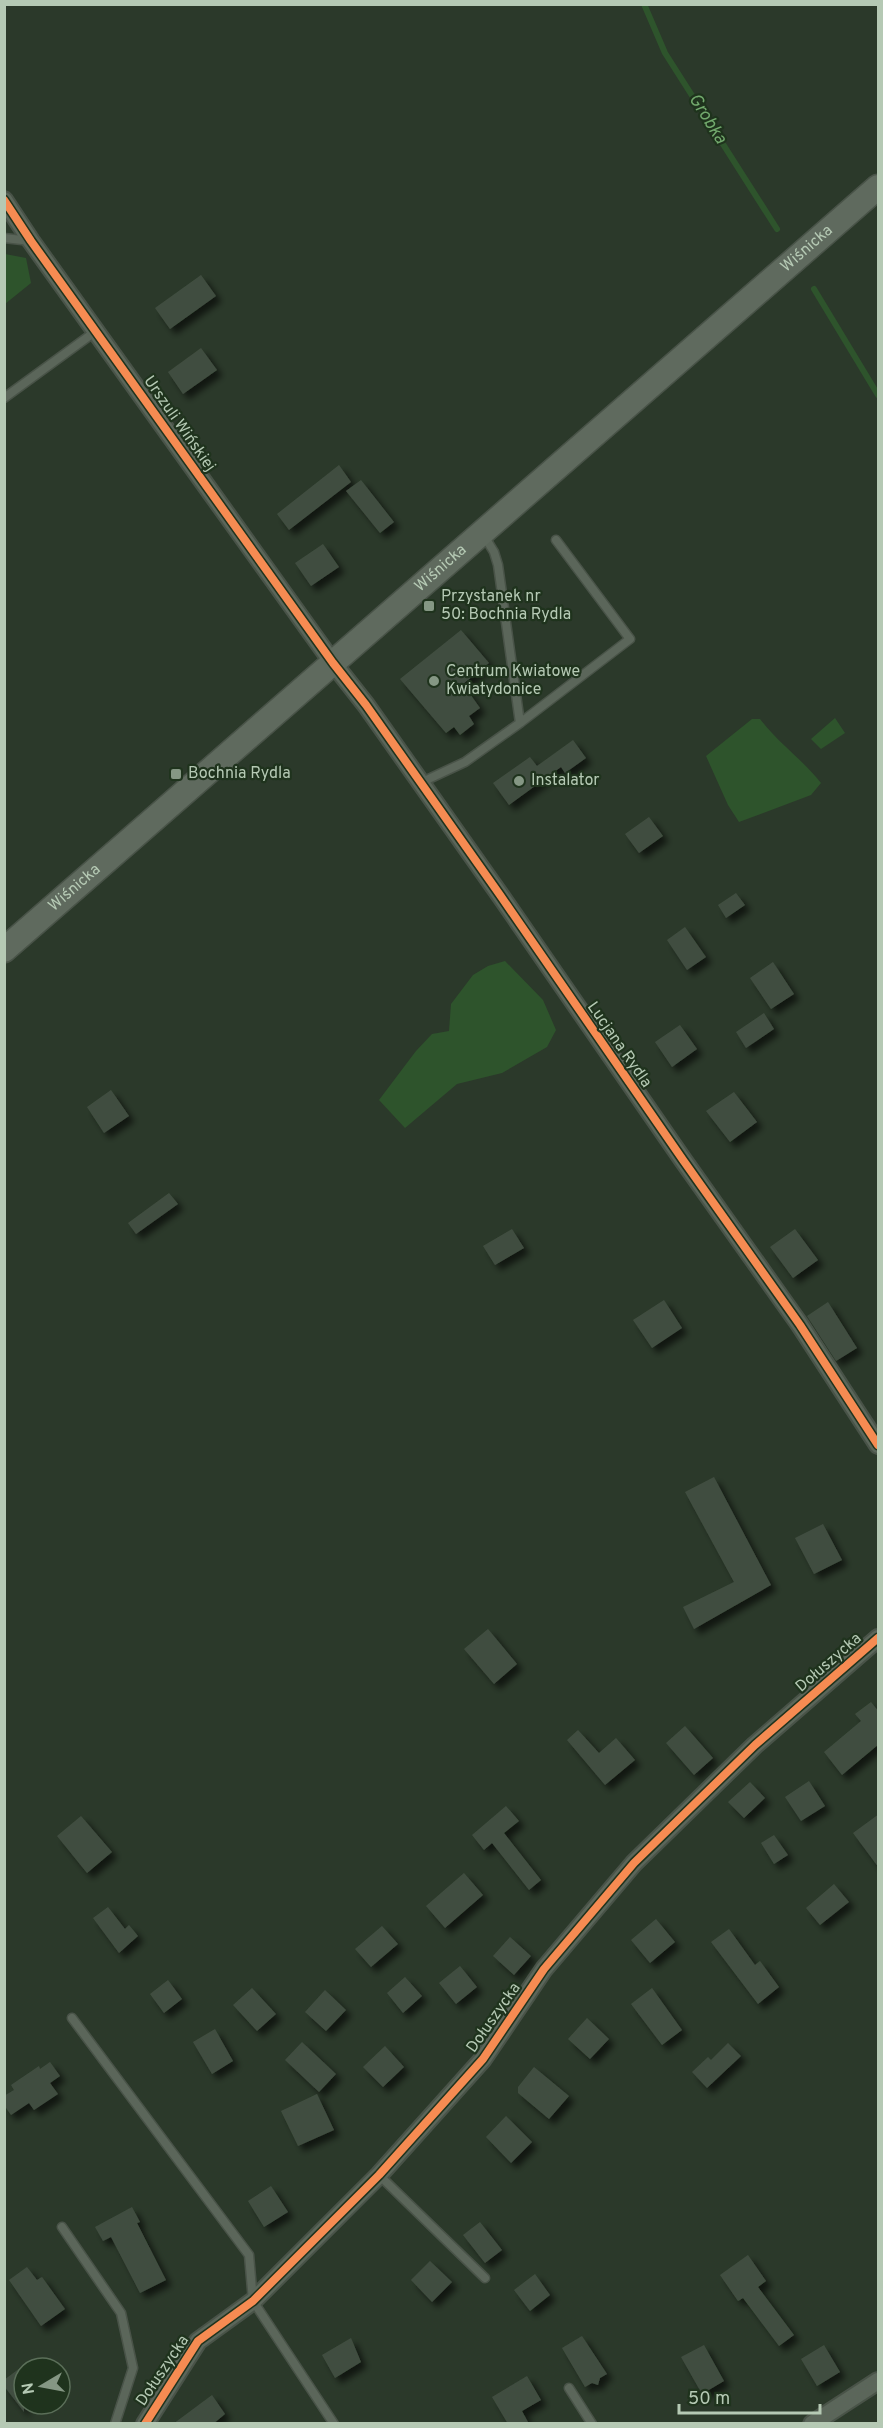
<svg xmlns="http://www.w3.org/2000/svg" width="883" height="2428" font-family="Overpass,sans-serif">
  <defs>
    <filter id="shadow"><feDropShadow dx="5.5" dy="5.5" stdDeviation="3" flood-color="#0009"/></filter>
  </defs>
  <rect width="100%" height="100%" fill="#2b392a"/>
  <path fill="#2e542c" d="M5 254 26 258 31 283 5 304Z
    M835 718 845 733 821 749 811 739Z
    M752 719H760C778 743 803 760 821 783L811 795 739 822 728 805 706 756Z
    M505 961 543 1000 556 1030 547 1047 502 1073 457 1084 405 1128 379 1100 416 1051 432 1034 449 1031 451 1004 473 975 488 966Z"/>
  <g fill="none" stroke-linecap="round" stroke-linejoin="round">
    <path stroke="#2e542c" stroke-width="6" d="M644 4 665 53 777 229
      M814 289 878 395"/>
  </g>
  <path fill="#414e40" filter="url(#shadow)" d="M201 275 216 296 170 329 155 308Z
    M201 348 217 370 183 394 168 372Z
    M339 465 351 482 289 530 277 514Z
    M361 480 394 522 380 533 346 491Z
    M323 544 339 567 311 586 295 563Z
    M461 630 489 663 463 684 480 708 469 716 474 724 460 735 454 727 446 733 400 679Z
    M573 740 586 758 565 773 561 767 509 805 493 783 530 757 537 766Z
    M649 817 663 836 639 853 625 834Z
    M736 893 745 905 726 918 718 905Z
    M685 927 706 957 687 970 667 940Z
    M773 962 794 994 771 1009 750 978Z
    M764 1013 774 1029 746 1048 736 1032Z
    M680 1025 697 1049 672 1067 655 1042Z
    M111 1090 129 1116 104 1133 87 1107Z
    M734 1092 757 1122 730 1142 706 1111Z
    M169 1193 178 1204 136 1234 128 1223Z
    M512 1229 524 1248 495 1265 483 1246Z
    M795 1229 818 1260 793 1278 770 1247Z
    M664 1300 682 1328 652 1348 633 1320Z
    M828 1302 857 1348 836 1361 807 1316Z
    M714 1477 771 1585 694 1629 683 1607 734 1582 685 1492Z
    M823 1524 842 1560 814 1574 795 1538Z
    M488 1629 517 1664 494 1684 464 1649Z
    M871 1702 879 1712V1744L842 1775 824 1752 861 1721 855 1714Z
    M685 1726 713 1758 694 1775 666 1743Z
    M578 1730 599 1753 616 1738 635 1760 605 1785 567 1740Z
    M809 1781 825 1806 801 1821 785 1797Z
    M750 1782 765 1798 744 1818 728 1802Z
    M506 1806 519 1821 504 1833 541 1880 529 1890 492 1843 484 1850 472 1835Z
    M879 1814V1868L853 1833Z
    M81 1816 112 1852 87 1873 57 1836Z
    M774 1835 788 1855 774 1864 761 1843Z
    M464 1873 483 1895 445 1928 426 1906Z
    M834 1884 849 1902 820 1925 806 1908Z
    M108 1907 125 1929 129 1925 138 1936 119 1953 93 1918Z
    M656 1919 675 1942 650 1963 631 1940Z
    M382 1926 398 1944 371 1967 355 1949Z
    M729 1929 755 1965 760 1961 779 1987 758 2004 711 1942Z
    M510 1937 531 1956 514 1975 493 1956Z
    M460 1966 477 1987 456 2004 439 1983Z
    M405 1977 422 1996 403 2013 387 1993Z
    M168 1980 182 1999 164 2013 150 1994Z
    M252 1988 276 2014 257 2031 233 2005Z
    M652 1988 682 2030 662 2045 631 2004Z
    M325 1990 346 2010 326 2031 305 2012Z
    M587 2018 609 2039 590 2059 568 2039Z
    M215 2029 233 2061 212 2074 193 2042Z
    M302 2042 336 2074 319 2092 285 2060Z
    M728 2043 741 2056 707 2088 692 2072 708 2057 711 2060Z
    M385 2046 404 2067 383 2087 363 2067Z
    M50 2062 60 2076 50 2083 58 2094 34 2110 29 2103 11 2115 4 2105V2096L14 2090 11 2085 39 2066 40 2069Z
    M534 2067 569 2096 549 2119 518 2093V2087Z
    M317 2094 334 2130 298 2146 281 2111Z
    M506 2116 532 2142 511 2163 486 2137Z
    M271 2186 288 2212 264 2227 248 2201Z
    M132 2207 140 2222 137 2223 166 2280 140 2293 111 2237 103 2241 95 2227Z
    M480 2222 502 2250 485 2263 463 2235Z
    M748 2255 766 2281 758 2287 794 2335 779 2346 743 2298 738 2301 720 2275Z
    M430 2261 452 2282 432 2302 411 2280Z
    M27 2267 37 2280 42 2277 65 2309 41 2326 9 2280Z
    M535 2274 550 2295 530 2311 514 2290Z
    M582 2336 607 2374 600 2378 598 2385 592 2383 585 2387 562 2348Z
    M351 2338 361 2362 335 2378 322 2355Z
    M704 2345 724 2381 702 2394 681 2357Z
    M824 2345 840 2372 817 2386 801 2359Z
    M24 2365V2412L4 2386V2380Z
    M527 2376 541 2400 522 2411 529 2424H508L492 2397Z
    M212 2395 225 2414 213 2424H173Z"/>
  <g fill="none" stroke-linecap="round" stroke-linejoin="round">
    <g stroke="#495348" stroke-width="11">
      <path id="service" d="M4 238 31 241
        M4 398 96 331
        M520 723 630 639 556 540
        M420 783 465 762 520 723 498 565 494 552 483 534
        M72 2018 249 2255 253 2301 334 2424
        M379 2175 485 2278
        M62 2227 121 2313 133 2368 115 2424
        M569 2388 592 2424"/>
    </g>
    <g stroke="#495348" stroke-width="20">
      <path id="minor" d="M4 200 31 241 333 663 366 705 500 895 683 1160 800 1325 878 1445
        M145 2424 198 2341 253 2301 379 2175 483 2059 544 1969 634 1863 755 1745 878 1638
        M812 2424 878 2381"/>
    </g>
    <g stroke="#495348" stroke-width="27">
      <g id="secondary">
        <path id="s1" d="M4 950 878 187"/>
      </g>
    </g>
    <use href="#service" stroke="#5b665a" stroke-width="8"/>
    <use href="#minor" stroke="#5b665a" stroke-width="16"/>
    <use href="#secondary" stroke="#5f6a5e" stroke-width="24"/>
    <g stroke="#1f331d" stroke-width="11">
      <path id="cycleway" d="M4 200 31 241 333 663 366 705 500 895 683 1160 800 1325 878 1445
        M145 2424 198 2341 253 2301 379 2175 483 2059 544 1969 634 1863 755 1745 878 1638"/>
    </g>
    <use href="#cycleway" stroke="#f68b52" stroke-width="8"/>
  </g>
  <g fill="#859784" stroke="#1f331d" stroke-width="2">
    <rect x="423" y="600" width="12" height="12" rx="3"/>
    <circle cx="434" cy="681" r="6"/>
    <rect x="170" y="768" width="12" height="12" rx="3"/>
    <circle cx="519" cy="781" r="6"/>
  </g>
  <g text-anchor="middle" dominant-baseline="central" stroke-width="4.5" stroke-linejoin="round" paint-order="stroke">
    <g font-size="16" fill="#b5c9b4" stroke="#1f331d">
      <text stroke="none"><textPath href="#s1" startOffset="1066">Wiśnicka</textPath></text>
      <text transform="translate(179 424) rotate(55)">Urszuli Wińskiej</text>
      <text stroke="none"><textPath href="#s1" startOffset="580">Wiśnicka</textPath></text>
      <text stroke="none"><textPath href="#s1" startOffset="94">Wiśnicka</textPath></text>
      <text transform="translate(619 1045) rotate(55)">Lucjana Rydla</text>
      <text transform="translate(829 1663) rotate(-41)">Dołuszycka</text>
      <text transform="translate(494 2018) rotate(-55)">Dołuszycka</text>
      <text transform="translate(163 2371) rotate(-56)">Dołuszycka</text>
    </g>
    <g font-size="16" fill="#b5c9b4" stroke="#1f331d" text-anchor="start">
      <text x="441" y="597">Przystanek nr<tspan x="441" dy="18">50: Bochnia Rydla</tspan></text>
      <text x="446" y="672">Centrum Kwiatowe<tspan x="446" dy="18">Kwiatydonice</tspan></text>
      <text x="188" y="774">Bochnia Rydla</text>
      <text x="531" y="781">Instalator</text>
    </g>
    <g font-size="18" font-style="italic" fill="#72a96d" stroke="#1f331d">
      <text transform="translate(707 119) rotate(58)">Grobka</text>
    </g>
  </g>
  <rect width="883" height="2428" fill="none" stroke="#b5c9b4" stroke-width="12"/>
  <g transform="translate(42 2386) rotate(260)"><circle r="28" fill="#1f331d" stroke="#5b6f59" stroke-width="1.5"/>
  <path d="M0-4.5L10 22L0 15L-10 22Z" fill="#859784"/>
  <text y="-9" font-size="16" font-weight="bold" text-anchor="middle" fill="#b5c9b4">N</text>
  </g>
  <path d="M679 2404v9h141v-9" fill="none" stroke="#b5c9b4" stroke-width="3"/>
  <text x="688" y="2404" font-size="18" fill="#b5c9b4" stroke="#1f331d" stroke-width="4.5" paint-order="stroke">50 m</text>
</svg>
